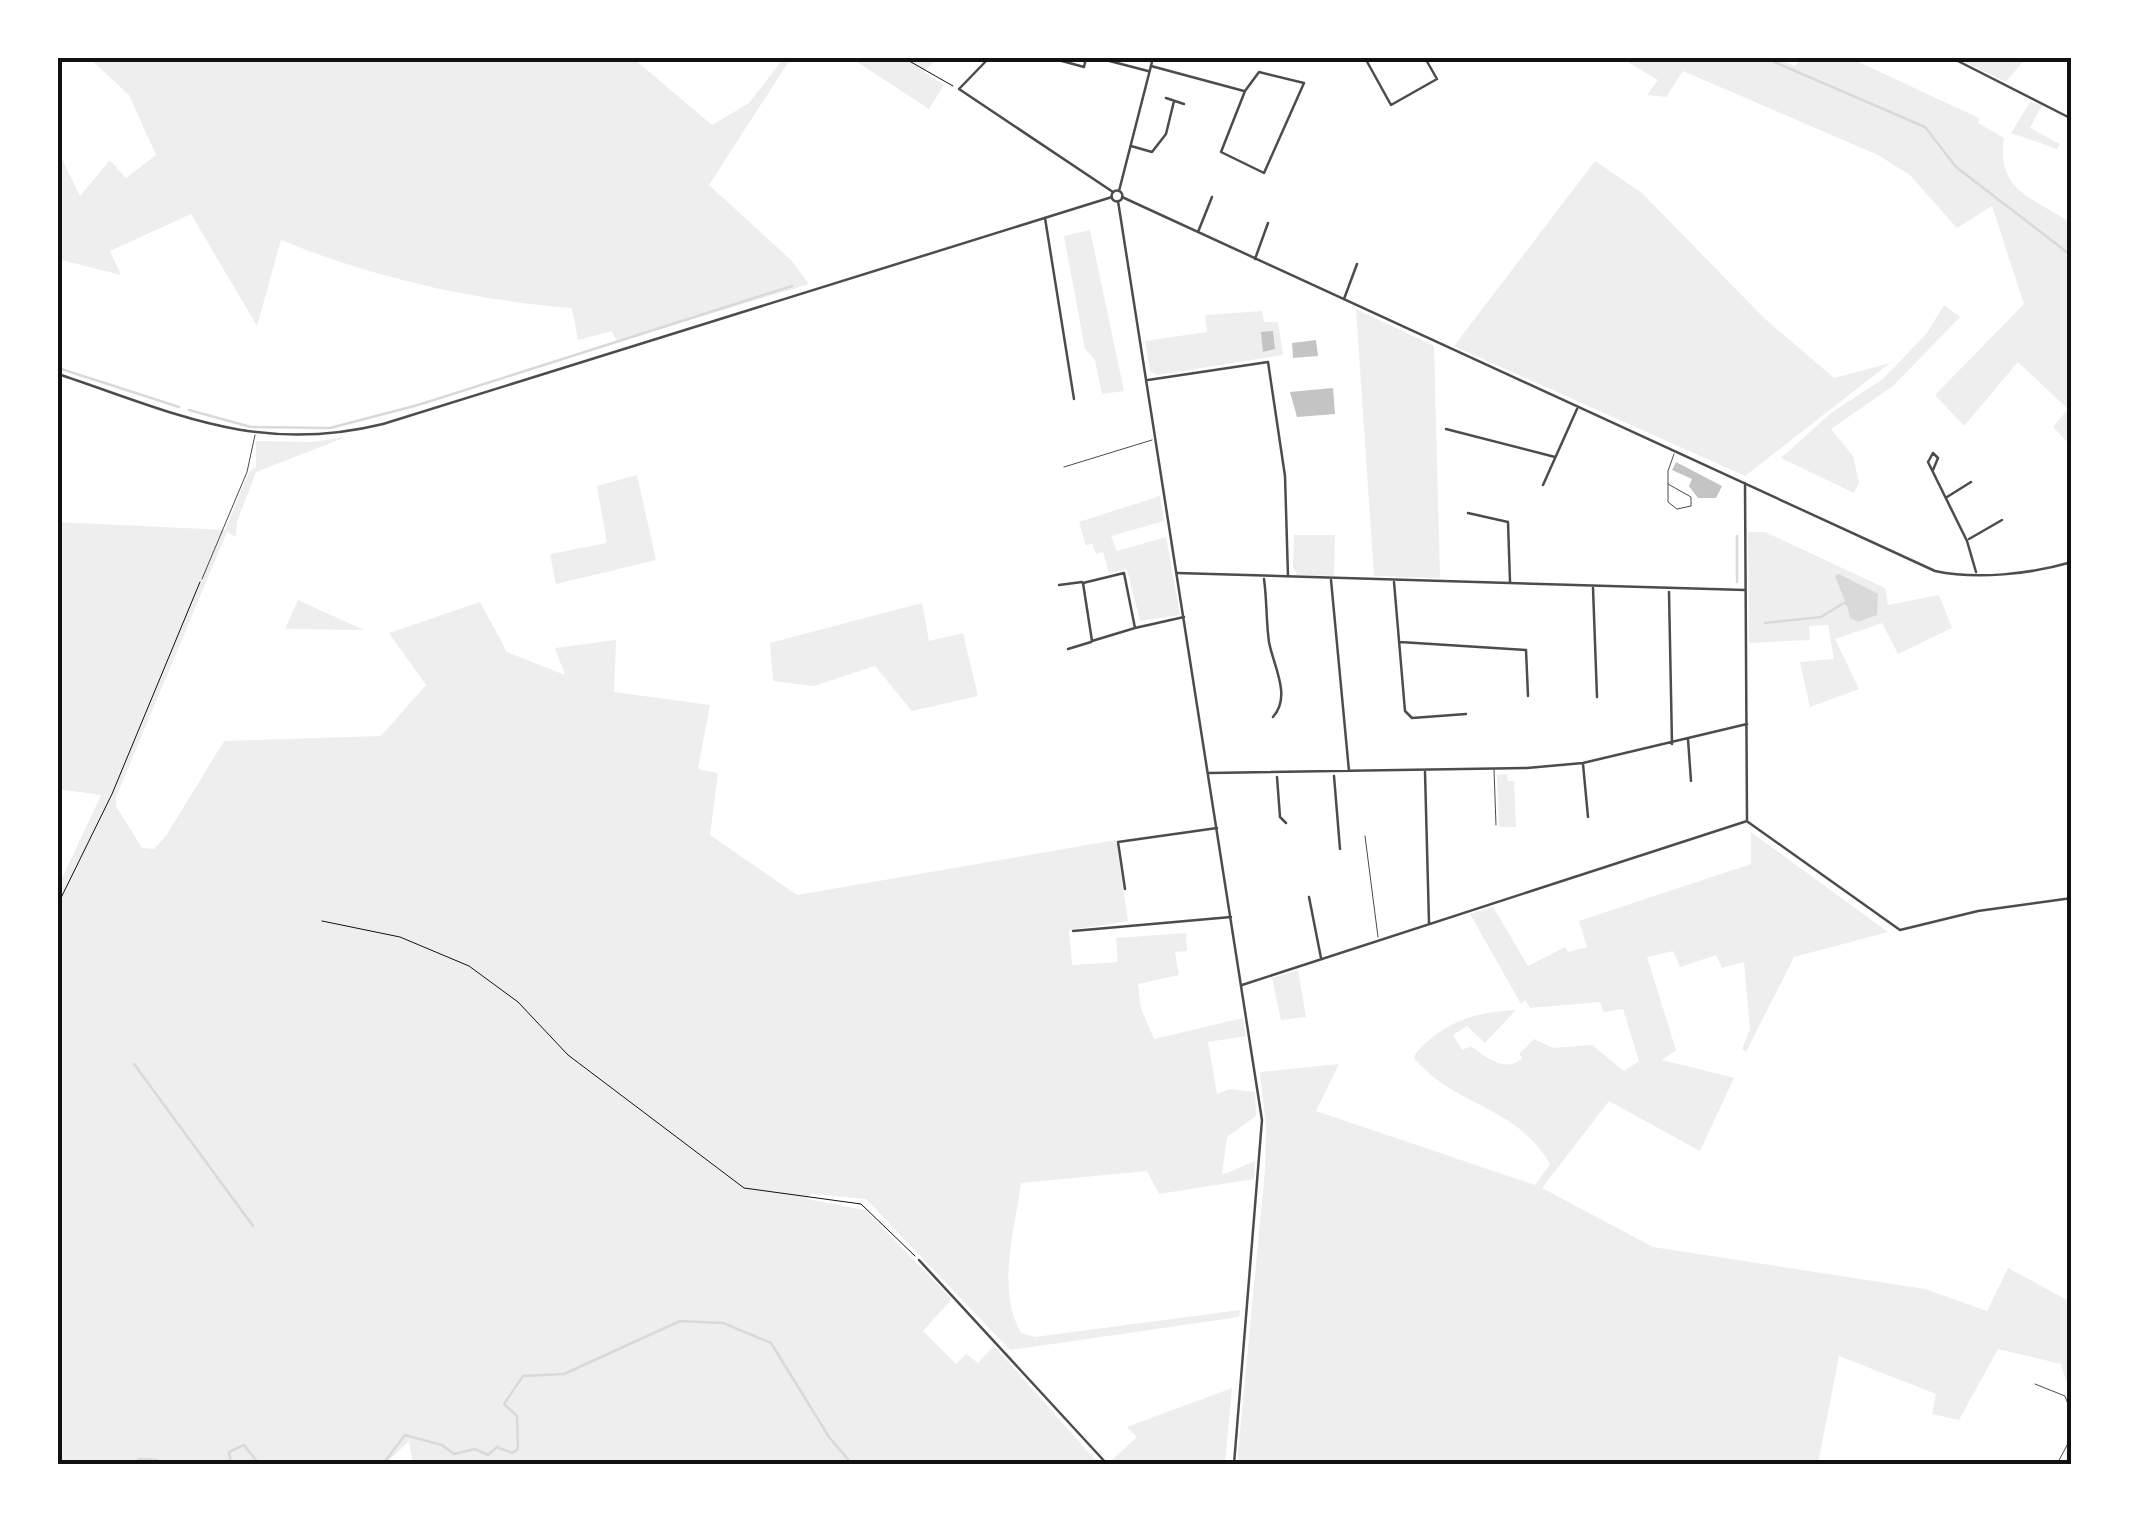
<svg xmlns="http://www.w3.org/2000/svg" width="2129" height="1522" font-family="'Source Sans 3',sans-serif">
  <rect width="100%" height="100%" fill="#fff"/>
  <path fill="#eee" d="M89 58H633L712 125 749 103 784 58H791L709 185 791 260 809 284 617 342 612 331 578 340 572 308C472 300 373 278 281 240L257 326 191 214 110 251 121 275 58 259V151L80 196 110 160 126 178 156 155 129 95Z
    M851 58H937L924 72 944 85 929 109Z
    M1621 58H1775L1795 66 1800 58H1850L1979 118 1978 123 2004 138C1996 191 2032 197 2071 223V446L2053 427 2068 409 2018 362 1964 426 1935 395 2024 304 1992 206 1957 228 1910 175 1878 155 1683 71 1666 97 1647 95 1658 80Z
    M1956 58H2026L2006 82Z
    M2030 102 2042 105 2030 128 2060 144 2057 149 2011 133Z
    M1595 161 1642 193 1765 319 1834 378 1890 363 1745 476 1454 346Z
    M1090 230 1124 391 1102 394 1095 360 1085 349 1064 236Z
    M1944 305 1960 317 1893 386 1831 429 1853 456 1859 482 1854 493 1781 458 1831 413 1883 379 1927 333Z
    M1356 309 1434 346 1440 578 1374 576Z
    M1262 311 1264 322H1278L1283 355 1157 375 1150 371 1145 341 1207 332 1205 315Z
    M346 437 256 472 237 522 236 537 227 532 116 797V806L142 848 154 849 166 836 224 741 381 736 426 685 389 633 480 602 507 652 565 675 555 648 616 640 614 692 710 705 698 769 718 773 710 835 797 895 1116 840 1128 921 1069 930 1072 965 1118 962 1116 938 1186 933 1187 951 1175 952 1179 975 1138 984 1141 1009 1154 1039 1243 1018 1246 1036 1208 1042 1217 1094 1229 1089 1255 1092 1256 1116 1227 1137 1222 1175 1255 1161 1254 1179 1159 1194 1147 1171 1021 1183C1015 1230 996 1289 1021 1333L1035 1337 1240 1310 1239 1317 1010 1350 866 1199 811 1194 807 1199 865 1210 952 1299 923 1331 956 1364 966 1354 978 1363 994 1346 1099 1464H413L409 1441 385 1464H58V887L101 795 58 789V522L225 530 249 472 256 467V441L311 442Z
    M637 475 656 560 556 584 550 554 607 543 597 486Z
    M1160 496 1164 521 1111 536 1117 551 1166 537 1180 615 1140 621 1127 569 1109 573 1103 552 1096 554 1092 543 1086 546 1079 522Z
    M1748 532H1765L1885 588 1888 605 1939 595 1952 628 1898 654 1882 623 1835 639 1859 689 1810 707 1800 662 1834 659 1828 625 1809 626 1810 640 1749 643Z
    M1294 535H1335L1334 576 1297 575 1293 567Z
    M298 600 364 630 285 629Z
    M922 603 929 641 963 633 978 696 912 711 875 666 814 686 773 681 770 643Z
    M1507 774 1508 781H1514L1516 827H1499L1497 775Z
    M1751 832 1888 932 1794 957 1746 1052 1742 1049 1750 1029 1744 962 1722 968 1716 955 1680 967 1673 951 1647 957 1676 1050 1662 1060 1734 1078 1700 1151 1609 1101 1542 1188 1653 1247 1925 1289 1987 1311 2008 1268 2071 1302V1396L2061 1364 1998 1349 1959 1420 1932 1414 1936 1394 1839 1356 1818 1464H1237L1265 1170 1266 1126 1260 1072 1339 1064 1316 1111 1535 1185 1550 1164C1515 1104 1454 1107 1414 1058L1416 1053C1443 1022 1475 1012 1516 1010L1485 1043 1467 1026 1453 1035 1462 1050 1471 1046C1485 1057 1507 1074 1522 1058L1519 1054 1534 1039 1553 1048 1592 1045 1624 1071 1639 1061 1623 1009 1603 1012 1600 1002 1530 1008 1525 1000 1521 1004 1470 914 1493 907 1528 966 1565 947 1568 952 1587 947 1579 921 1751 864Z
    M1298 970 1306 1017 1281 1020 1272 978Z
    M1232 1388 1225 1464 1110 1462 1137 1437 1127 1427Z"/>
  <path fill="#d9d9d9" d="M1839 574 1878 594 1877 615 1858 622 1850 618 1847 606 1842 603 1845 601 1835 576Z"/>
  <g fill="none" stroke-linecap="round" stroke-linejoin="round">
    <path stroke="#d9d9d9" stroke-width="2.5" d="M1765 58 1925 127 1956 167 2072 256
      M58 368 179 407
      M189 410 251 427 330 428 418 405 792 286
      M1737 582V536
      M1765 623 1821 617 1842 604
      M134 1064 253 1226
      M58 1459 64 1464
      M138 1464 139 1459 157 1460 158 1464
      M231 1464 229 1452 244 1445 259 1464
      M383 1464 405 1435 442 1445 454 1454 475 1449 488 1455 497 1447 512 1453 518 1449 517 1416 504 1404 523 1376 564 1374 680 1321 723 1323 771 1343 829 1437 852 1464"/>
  </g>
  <path fill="#c4c4c4" d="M1273 331 1275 349 1263 352 1261 332Z
    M1316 340 1318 356 1293 358 1292 343Z
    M1333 388 1335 414 1297 417 1290 392Z
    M1676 462 1722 486 1716 498H1698L1689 486 1692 479 1672 470Z"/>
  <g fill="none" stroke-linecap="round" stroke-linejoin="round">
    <path stroke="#111" stroke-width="1" d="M904 58 953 86
      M58 904 112 794 200 582
      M322 921 400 937 469 966 518 1002 568 1055 744 1188 861 1204 915 1256"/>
    <path stroke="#4c4c4c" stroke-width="1" d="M1064 467 1152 440
      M1668 484 1691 497V506L1677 509 1668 502V471L1674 454
      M202 579 247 472 255 435
      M1494 769 1496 825
      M1365 836 1378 937
      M2035 1384 2065 1396 2072 1415
      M2057 1464 2072 1436"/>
    <path stroke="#4c4c4c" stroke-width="2.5" d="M989 58 959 89 1113 192
      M1051 58 1084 67 1086 58
      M1098 58 1148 71
      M1365 58 1391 105 1437 79 1425 58
      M1952 58 2072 119
      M1151 66 1244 91
      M1259 72 1304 83 1264 173 1221 152 1245 91Z
      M1166 98 1184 104
      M1131 146 1152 152 1166 134 1174 101
      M1122 197 1935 571C1977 580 2030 574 2072 562
      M1045 218 1074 399
      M1198 232 1212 197
      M1255 259 1268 223
      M1344 299 1357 264
      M1148 380 1268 362 1285 476 1288 576
      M1446 429 1555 457
      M1933 470 1938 458 1933 453 1928 462 1967 541 1976 572
      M1745 483 1747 820
      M1543 485 1577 409
      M1947 497 1971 482
      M1468 513 1508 522 1510 582
      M1969 539 2002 520
      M1177 573 1745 590
      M1264 579C1267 600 1266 621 1269 642 1273 665 1292 696 1273 717
      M1331 580 1349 771
      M1394 582 1405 711 1412 718 1466 714
      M1059 585 1082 582
      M1593 588 1597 697
      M1669 592 1672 744
      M1135 628 1092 641 1083 583 1124 573 1135 628 1184 617
      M1400 642 1526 650 1528 696
      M1068 649 1091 642
      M1688 739 1691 781
      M1583 764 1588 817
      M1425 772 1429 923
      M1209 773 1527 768 1583 763 1747 724
      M1334 776 1340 849
      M1277 777 1280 817 1286 823
      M1748 822 1900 930 1978 911 2072 898
      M1125 889 1118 842 1217 828
      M1309 897 1321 958
      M1073 931 1231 917
      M1242 985 1747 821
      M919 1260 1107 1464"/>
    <path stroke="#4c4c4c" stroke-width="2.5" d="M1111.5 196a5.5 5.5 0 1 1 11 0a5.5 5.5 0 1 1-11 0Z
      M1119 191 1153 58
      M1118 201 1262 1120 1234 1464
      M58 374C175 413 257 455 383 424L1112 197"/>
    <path stroke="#707070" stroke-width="2.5" d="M2065 58 2072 62"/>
  </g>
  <rect width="2129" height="1522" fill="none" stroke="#ffffff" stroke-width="120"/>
  <rect x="60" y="60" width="2009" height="1402" fill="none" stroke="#111" stroke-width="4"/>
</svg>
